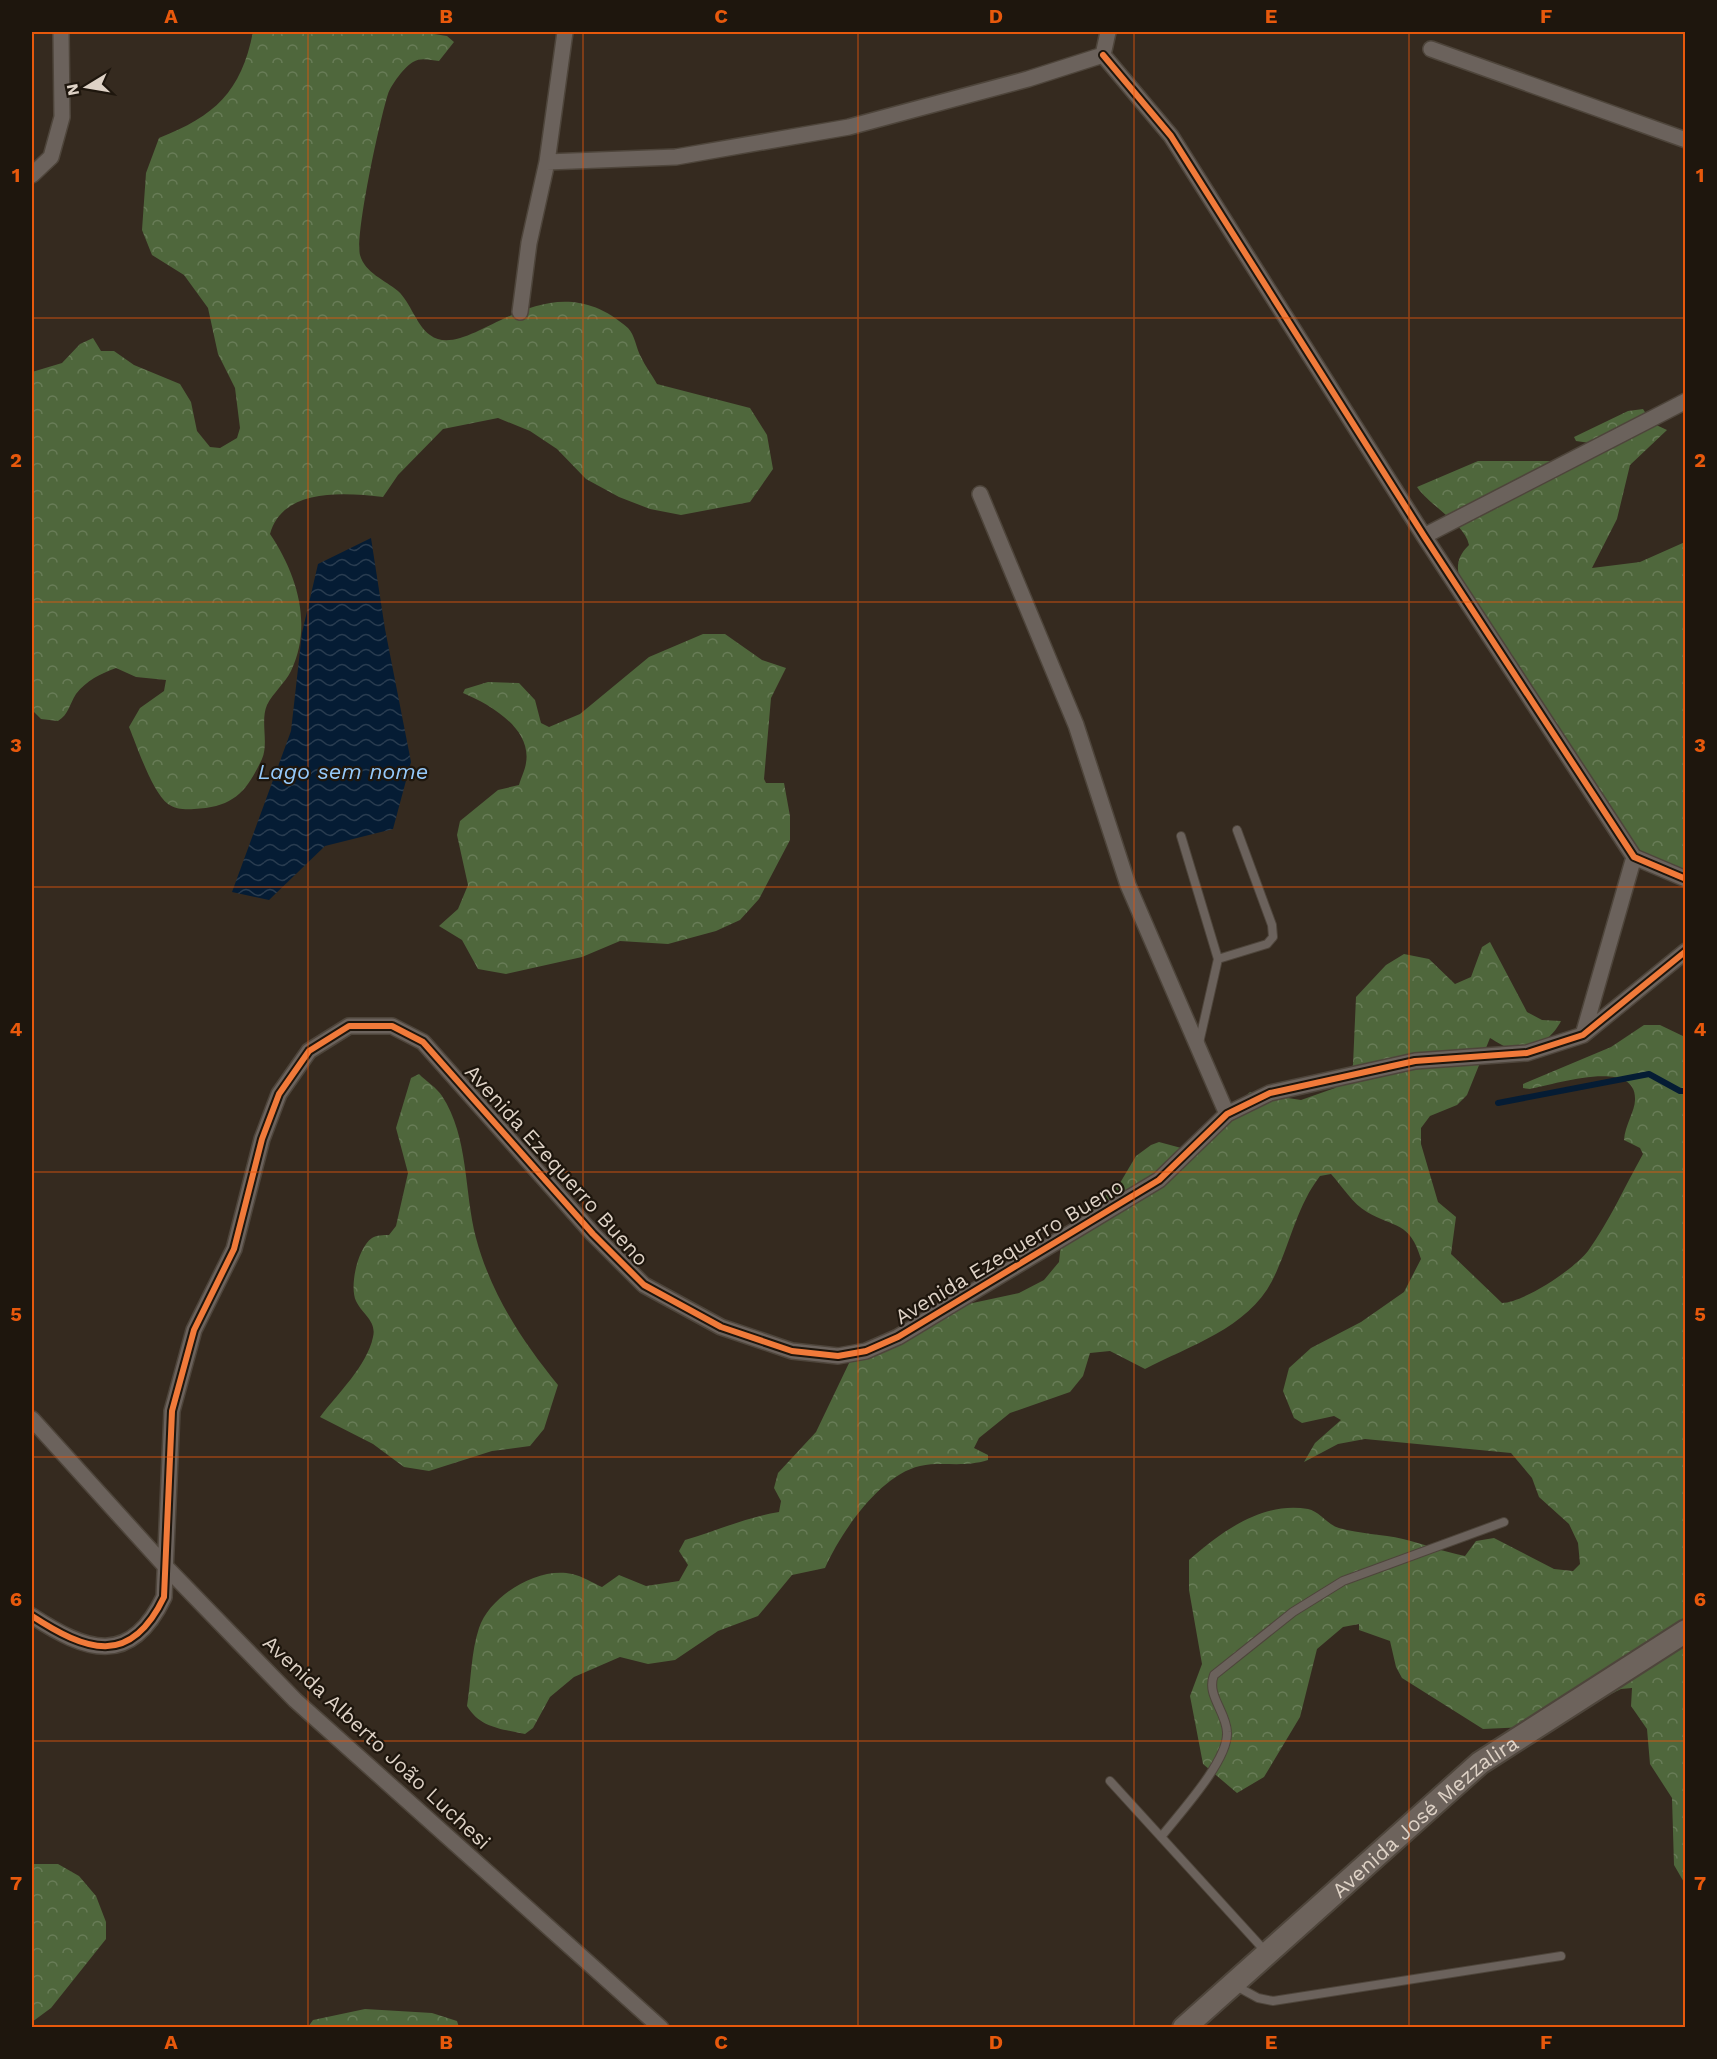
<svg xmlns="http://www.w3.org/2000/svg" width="1717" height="2059" font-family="'Work Sans',sans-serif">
  <defs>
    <pattern id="forest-crowns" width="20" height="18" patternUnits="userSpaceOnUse" patternTransform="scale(1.5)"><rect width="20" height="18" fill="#4f673c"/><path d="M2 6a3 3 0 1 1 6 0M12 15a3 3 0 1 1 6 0" fill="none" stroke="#687c57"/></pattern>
    <pattern id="water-waves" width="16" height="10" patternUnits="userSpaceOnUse" patternTransform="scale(1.5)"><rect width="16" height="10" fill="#051c34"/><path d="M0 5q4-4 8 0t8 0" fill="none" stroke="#293c50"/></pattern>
  </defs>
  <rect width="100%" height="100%" fill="#352a1f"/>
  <path fill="url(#forest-crowns)" d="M253 32H421L447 36 454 42 439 61C430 60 421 57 413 62 405 66 391 85 388 94 380 119 355 234 360 255 365 273 385 280 398 291 411 303 416 325 430 335 470 365 544 253 628 328 635 335 636 348 641 357 645 366 652 375 657 384L750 408 767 435 773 469 750 502 681 515 650 509 619 497 586 479 557 449 530 431 498 418 443 429 398 475 383 497C345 493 283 487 270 534 297 574 313 625 291 671 285 683 273 693 267 705 260 721 269 743 262 759 246 793 233 807 194 809 186 810 175 809 168 804 152 792 137 746 129 727L140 708 164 691 166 680 136 677 116 668C100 674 87 680 76 694 69 705 69 714 58 721L41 719 32 710V372L62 363 80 344 93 338 101 351H114L134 365 180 384 191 402 197 431 210 447 220 448 237 438 240 428 235 388 218 354 208 308 184 275 152 255 142 230 146 173 159 138C215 116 241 92 253 32Z
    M1643 409 1652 423 1667 430 1630 465 1617 519 1592 568 1640 562 1685 542V873L1659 865 1617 832 1467 604C1461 580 1449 564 1469 545 1465 524 1430 506 1417 487L1478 461H1555L1611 446 1576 441 1574 437 1628 411Z
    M703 634H725L762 660 786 668 771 698 764 779 766 783H784L790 816V840L759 899 740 920 716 931 668 944 620 941 582 957 506 974 478 969 462 940 439 926 458 909 468 885 457 835 460 821 498 790 519 785C521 778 525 770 526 763 532 728 489 704 463 693L465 689 488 682 519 683 535 700 541 723 549 727 580 714 649 657Z
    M1490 942 1527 1012 1542 1020 1561 1021C1553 1037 1532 1055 1512 1049 1504 1047 1497 1042 1490 1038L1467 1095 1457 1105 1430 1116 1421 1128V1144L1438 1202 1456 1217 1451 1254 1502 1303C1525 1302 1574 1269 1588 1251 1609 1222 1625 1186 1643 1154L1640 1148 1624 1140C1625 1125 1635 1111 1635 1100 1637 1057 1553 1085 1530 1089L1523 1088V1084L1611 1047 1644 1025H1660L1685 1037V1884L1674 1865 1672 1798 1650 1764 1647 1729 1631 1706 1632 1688 1621 1689 1546 1726 1483 1729 1402 1678 1396 1667 1390 1641 1359 1630V1624L1343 1627 1317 1649 1300 1717 1264 1777 1237 1793 1203 1764 1190 1696 1202 1664 1189 1590V1560C1221 1532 1262 1501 1308 1509 1319 1511 1328 1525 1339 1528 1360 1534 1382 1534 1403 1539 1424 1544 1444 1552 1465 1556L1476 1541 1494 1538 1554 1569 1573 1571 1580 1564 1578 1543 1569 1524 1539 1497 1532 1478 1511 1453 1365 1439 1338 1444 1304 1462 1315 1443 1341 1420 1334 1416 1302 1423 1294 1418 1283 1391 1289 1368 1311 1348 1361 1322 1404 1292 1421 1259C1410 1221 1394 1228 1367 1212 1353 1204 1342 1186 1331 1174L1320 1176C1296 1207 1290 1246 1272 1281 1248 1328 1189 1346 1145 1369L1110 1351 1090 1353 1083 1376 1070 1392 1010 1413 979 1438 974 1448 988 1455V1460C963 1468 942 1461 920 1466 880 1475 841 1532 825 1568L792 1575 758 1616 718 1631 675 1660 648 1664 620 1657 574 1677 550 1697 533 1728 525 1734C502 1729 480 1728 467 1706 471 1681 471 1652 479 1628 490 1595 539 1566 572 1574 582 1576 593 1583 602 1587L619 1575 646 1586 679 1581 688 1565 679 1551 685 1540C717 1531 746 1517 779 1512L781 1501 774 1488 778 1473 816 1432 850 1361 862 1344 916 1327 968 1304 1019 1293 1044 1280 1059 1262 1062 1234 1120 1183 1136 1156 1151 1145 1159 1142 1185 1149 1250 1092 1301 1100 1335 1088 1353 1065 1356 997 1386 965 1404 954 1429 959 1455 984 1471 977 1482 947Z
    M419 1074C426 1081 437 1088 442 1096 469 1137 464 1192 476 1238 491 1294 522 1341 558 1385L544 1429 530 1446 492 1451 429 1471 404 1467 373 1444 320 1417C338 1393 367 1366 373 1337 377 1321 362 1314 356 1301 349 1286 358 1247 372 1238 377 1235 383 1235 389 1235L396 1226 408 1173 396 1128 411 1078Z
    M32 1864H58L79 1876 96 1896 106 1922V1939L51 2008 32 2022Z
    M365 2009 432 2013 457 2021 459 2027H308L313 2020Z"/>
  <path fill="url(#water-waves)" d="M371 538 385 629 411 762 393 829 325 846 269 900 232 892 291 731 302 633 318 564Z"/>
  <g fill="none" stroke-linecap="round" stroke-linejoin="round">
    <path stroke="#051c34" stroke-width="6" d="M1498 1103 1649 1074 1680 1091H1686"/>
    <g stroke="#4e453b" stroke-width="10">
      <path id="service" d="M1181 836 1218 959 1199 1043
        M1218 959 1267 944 1273 937 1272 925 1237 830
        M1110 1781 1266 1952
        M1161 1837C1179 1814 1229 1760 1227 1732 1226 1711 1206 1695 1214 1675L1293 1612 1343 1581 1504 1522
        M1236 1986 1258 1998 1273 2001 1561 1956"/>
    </g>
    <g stroke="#4e453b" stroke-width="18">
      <path id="minor" d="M1431 49 1686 140
        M1103 55 1171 136 1424 536 1634 857 1686 879
        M547 162 676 157 849 127 1028 79 1103 55 1108 32
        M32 175 51 157 62 117 61 32
        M520 312 529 243 547 162 565 32
        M980 494 1076 725 1128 885 1227 1114
        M1424 536 1686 401
        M1583 1035 1634 857
        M32 1419 165 1566 295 1700 661 2028
        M32 1616C86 1651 130 1668 164 1597L172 1411 194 1330 234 1249 262 1139 279 1094 309 1051 349 1026H392L423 1042 593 1234 644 1285 721 1327 792 1351 838 1356 866 1351 898 1337 1159 1180 1227 1114 1270 1093 1415 1061 1527 1053 1583 1035 1686 951"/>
    </g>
    <g stroke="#4e453b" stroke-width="26">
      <g id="secondary">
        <path id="s1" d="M1184 2028 1480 1763 1686 1631"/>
      </g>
    </g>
    <use href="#service" stroke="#6b625c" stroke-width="8"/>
    <use href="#minor" stroke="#6b625c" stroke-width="15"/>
    <use href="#secondary" stroke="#6d635c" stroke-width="22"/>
    <g stroke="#1e160d" stroke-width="10">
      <path id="cycleway" d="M1103 55 1171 136 1424 536 1634 857 1686 879
        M32 1616C86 1651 130 1668 164 1597L172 1411 194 1330 234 1249 262 1139 279 1094 309 1051 349 1026H392L423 1042 593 1234 644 1285 721 1327 792 1351 838 1356 866 1351 898 1337 1159 1180 1227 1114 1270 1093 1415 1061 1527 1053 1583 1035 1686 951"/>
    </g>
    <use href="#cycleway" stroke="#f17a3a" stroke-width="6"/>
  </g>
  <path fill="none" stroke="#e8590c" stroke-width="1.5" stroke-opacity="0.55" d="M308 32V2028M583 32V2028M858 32V2028M1134 32V2028M1409 32V2028M32 318H1686M32 602H1686M32 887H1686M32 1172H1686M32 1457H1686M32 1741H1686"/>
  <g text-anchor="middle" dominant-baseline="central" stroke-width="4.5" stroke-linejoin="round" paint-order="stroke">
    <g font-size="21" fill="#ded2c6" stroke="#1e160d">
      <text transform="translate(557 1165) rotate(48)">Avenida Ezequerro Bueno</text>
      <text transform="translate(1009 1251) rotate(-31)">Avenida Ezequerro Bueno</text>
      <text transform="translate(377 1742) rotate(43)">Avenida Alberto João Luchesi</text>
      <text stroke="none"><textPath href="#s1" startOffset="321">Avenida José Mezzalira</textPath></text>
    </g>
    <g font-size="22" font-style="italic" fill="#95c9fa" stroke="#1e160d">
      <text x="343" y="771">Lago sem nome</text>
    </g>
  </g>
  <rect width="1717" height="2059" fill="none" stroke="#1e160d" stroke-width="66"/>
  <g transform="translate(87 87) rotate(259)" stroke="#1e160d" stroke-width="4.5" paint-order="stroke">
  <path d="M0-4.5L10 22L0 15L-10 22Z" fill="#ded2c6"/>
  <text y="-9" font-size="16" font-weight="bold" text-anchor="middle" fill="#ded2c6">N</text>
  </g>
  <rect x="33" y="33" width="1651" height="1993" fill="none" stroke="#e8590c" stroke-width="2"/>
  <g font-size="20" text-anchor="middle" font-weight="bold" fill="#e8590c">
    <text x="171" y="23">A</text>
    <text x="446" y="23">B</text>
    <text x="721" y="23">C</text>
    <text x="996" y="23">D</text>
    <text x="1271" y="23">E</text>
    <text x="1546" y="23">F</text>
    <text x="16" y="182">1</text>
    <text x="1700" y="182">1</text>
    <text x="16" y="467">2</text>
    <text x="1700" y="467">2</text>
    <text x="16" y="752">3</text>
    <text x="1700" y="752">3</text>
    <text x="16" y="1036">4</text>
    <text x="1700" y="1036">4</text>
    <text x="16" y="1321">5</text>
    <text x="1700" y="1321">5</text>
    <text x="16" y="1606">6</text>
    <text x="1700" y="1606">6</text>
    <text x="16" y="1890">7</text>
    <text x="1700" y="1890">7</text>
    <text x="171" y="2049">A</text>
    <text x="446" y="2049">B</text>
    <text x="721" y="2049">C</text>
    <text x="996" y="2049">D</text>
    <text x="1271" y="2049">E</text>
    <text x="1546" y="2049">F</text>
  </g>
</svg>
